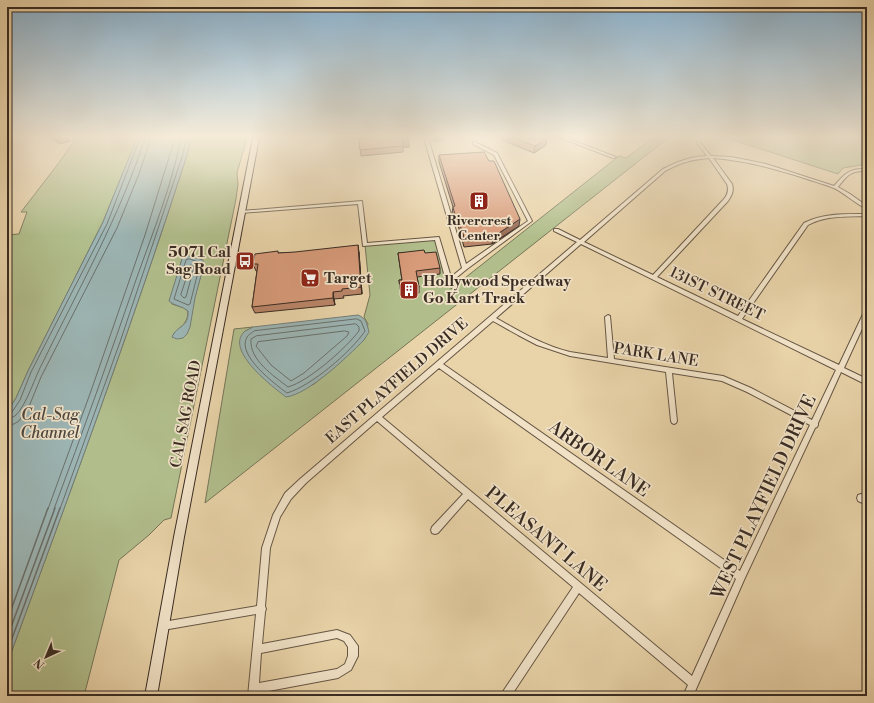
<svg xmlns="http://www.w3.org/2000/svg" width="874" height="703" font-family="'Libre Bodoni',serif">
  <rect width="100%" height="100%" fill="#e9d3a9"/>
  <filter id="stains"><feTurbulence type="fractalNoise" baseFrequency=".005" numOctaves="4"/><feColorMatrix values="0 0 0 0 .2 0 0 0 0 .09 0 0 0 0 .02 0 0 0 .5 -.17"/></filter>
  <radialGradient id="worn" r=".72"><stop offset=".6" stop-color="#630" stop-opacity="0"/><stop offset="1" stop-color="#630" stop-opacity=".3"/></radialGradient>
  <path fill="#b1be8c" stroke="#757558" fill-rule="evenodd" d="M76 138H137L103 222 28 371 16 398 7 412V235L19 234 27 212H21L58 164Z
    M191 138H247L237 173 238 184 236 199 171 518 164 520 149 535 119 560 84 696H7V664C69 495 132 326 187 155ZM182 259 202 260 203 268 183 338 173 334C181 326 188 324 188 311L184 308 172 304 171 297Z
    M653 138H668L205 503 234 329 253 327 244 332 313 385 364 340 368 324 364 317 370 295 365 245 437 238 451 289 619 156 626 158Z
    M727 138H867V156L861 165 843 168 838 174Z"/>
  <path fill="#9cb5b4" stroke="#747e7a" d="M137 138H191L187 155C132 326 69 495 7 664V412L16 398 28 371 103 222Z
    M186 255 203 260V268L195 298 190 327 187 334 183 338 177 339 172 337C177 325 189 328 188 311 183 306 174 306 169 301L182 259Z
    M358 315C366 318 367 324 369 332L364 340C347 357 309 394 286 397 273 387 225 351 244 332 246 330 250 329 253 327Z"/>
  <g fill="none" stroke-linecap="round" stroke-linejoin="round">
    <path stroke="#6a706c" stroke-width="1" d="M190 259 198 262 199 268 190 304 188 305 174 299 186 260Z
      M191 265 194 267 186 297 184 298 181 295Z
      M357 319 361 321 365 331C351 352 311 386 287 393 275 384 236 355 247 337 248 335 252 333 254 331Z
      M356 324 359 327V331C345 349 309 381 288 387 274 376 249 360 251 339L256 336Z
      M345 331 349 332 347 336 304 373 291 381 271 365 256 346 258 342Z
      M7 414 12 412 20 400 31 372 107 224 140 138
      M7 419C9 418 13 417 15 416 27 405 35 376 43 362 79 288 120 216 145 138
      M7 425 14 424 19 421 30 404 41 377 117 228 139 174 151 138
      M48 509 91 391 145 235 175 138
      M54 509C83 432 110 355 137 277 153 232 172 185 181 138
      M60 509 120 342 183 154 186 138"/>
    <path stroke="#6a706c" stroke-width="1.5" d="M7 621 48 508
      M7 638 55 508
      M7 652 60 508"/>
    <g stroke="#655644" stroke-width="2">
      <path id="minor" d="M424 138H428L466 264 528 221 494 155 473 144V142H475L497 153 532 221 467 269 451 282 449 283 446 281 435 240 363 246 358 204 241 213 239 212 241 211 362 201 367 243 439 237 451 277 462 268Z
        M561 138H566L616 157 613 158Z
        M698 142H700L711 156 731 157 766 164 834 186C845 173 850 168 867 169V171C851 170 847 175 838 187L850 194 867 206V209C856 204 847 195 836 189 825 184 812 181 801 177 771 168 743 160 713 158L732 184C734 191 732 195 728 201L657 277 738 316 804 223C824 213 845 214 867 214V216C846 217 826 215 808 225L742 319 839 365 864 312 867 310V318L844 368 867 379V385L841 372 818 423V425L817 427 815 428 744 580 693 696H683L688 685 579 593 511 696H500L573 587 468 499 438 533 435 534 432 533 431 530 432 527 463 494 377 421 306 483 291 499 280 517 270 548 265 606 266 609 265 612 262 644 337 630 350 635 358 646V656L351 670 338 678 258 693V696H248L256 614 163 630 160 629 159 626 160 623 163 622 257 606 262 548 273 515 285 493 300 479 577 242 554 231V229H558L580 240 663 169C679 161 689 157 707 156L697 143ZM709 158 727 184C729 190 728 194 724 199L653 275 584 242 665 171C682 162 690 160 709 158ZM581 244 836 370 812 420 751 388 723 376 614 359 610 316 608 315 605 317 608 358C595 356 583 354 570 352 544 346 519 331 496 318ZM493 321 518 335 537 345 570 356 666 372 671 421 672 423 674 424 676 423 677 421 672 373 722 381 747 392 810 425 740 571 443 364ZM439 368 736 579 692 676 382 417ZM337 638 344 641 348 647V656L345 664 337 669 259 683 261 653Z
        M861 494 867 497V505L858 501 857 498 858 495Z"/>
    </g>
    <g stroke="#392c23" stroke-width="2">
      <path id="secondary" d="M253 138H259L184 537 157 696H145L174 537Z"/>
    </g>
    <use href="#minor" fill="#f1e2c7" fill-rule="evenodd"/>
    <use href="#secondary" fill="#f1e2c7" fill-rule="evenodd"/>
  </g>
  <path fill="#ba8569" stroke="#392c23" d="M51 138H68L70 141 59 144Z
    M359 138 408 140 409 147H403V152L361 156Z
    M502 138H545L546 145 534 153 502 140Z
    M439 155 519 226 492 244 464 247 458 225 456 226 452 213 453 207 439 162Z
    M359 252 362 294 343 296 344 298 334 299 335 305 255 313 252 307 257 271H256L253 264 278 253Z
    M398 253H425L440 268V274L417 277 419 287V293L401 295 399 280H402Z"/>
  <path fill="#976c55" stroke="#392c23" d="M55 138H68L70 141 59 144Z
    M434 138H445L440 141H434Z
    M547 139 546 145 534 153 535 146Z
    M408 140 409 147H403L402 141Z
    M456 219H458V225L456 226Z
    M520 219 519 226 492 244 493 237Z
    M358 245 359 252 362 294 361 287Z
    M333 292 334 299 335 305 333 298Z"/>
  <path fill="#d89b7a" stroke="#392c23" d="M359 138H408V140L402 141 403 146 360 150Z
    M514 138H545L547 139 535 146Z
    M484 152 489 161H494L520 219 493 237 465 240 458 219H456L453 207 455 206 439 155Z
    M358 245 361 287 342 289V291L333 292V298L252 307 258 264H253L255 254 278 251V253L295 252Z
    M424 250 425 253 436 252 440 268 416 271 419 287 400 289 399 280H402L398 253Z"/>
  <linearGradient id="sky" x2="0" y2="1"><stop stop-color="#89b4d3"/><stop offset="0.58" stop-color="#f5ebd8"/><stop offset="1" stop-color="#f5ebd8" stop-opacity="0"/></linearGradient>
  <rect width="874" height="236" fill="url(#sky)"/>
  <defs>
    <g id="building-square" transform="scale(1)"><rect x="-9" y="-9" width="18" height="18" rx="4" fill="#8f2418" stroke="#f1e2c7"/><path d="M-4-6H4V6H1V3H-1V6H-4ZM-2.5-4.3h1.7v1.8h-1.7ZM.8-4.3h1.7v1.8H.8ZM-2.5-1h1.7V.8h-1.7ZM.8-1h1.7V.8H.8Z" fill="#fff"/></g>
    <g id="bus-square" transform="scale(1)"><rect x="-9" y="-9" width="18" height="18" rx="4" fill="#8f2418" stroke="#f1e2c7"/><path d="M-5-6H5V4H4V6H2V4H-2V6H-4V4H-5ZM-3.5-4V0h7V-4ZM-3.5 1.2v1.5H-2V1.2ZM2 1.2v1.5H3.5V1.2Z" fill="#fff"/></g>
    <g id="supermarket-square" transform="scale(1)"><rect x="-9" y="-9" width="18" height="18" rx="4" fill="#8f2418" stroke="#f1e2c7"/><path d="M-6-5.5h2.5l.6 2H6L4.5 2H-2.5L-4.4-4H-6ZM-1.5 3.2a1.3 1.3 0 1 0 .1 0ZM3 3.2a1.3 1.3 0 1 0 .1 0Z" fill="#fff"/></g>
  </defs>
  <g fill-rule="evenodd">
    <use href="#building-square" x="479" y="201"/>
    <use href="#bus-square" x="245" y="261"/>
    <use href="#supermarket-square" x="310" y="278"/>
    <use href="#building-square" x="409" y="290"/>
  </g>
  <g text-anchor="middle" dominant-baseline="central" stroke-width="3.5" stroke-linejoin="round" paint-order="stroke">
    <g font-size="13" font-weight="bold" fill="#392c23" stroke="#f1e2c7">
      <text x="479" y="221">Rivercrest<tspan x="479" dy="15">Center</tspan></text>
    </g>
    <g font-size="15" font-weight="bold" fill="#392c23" stroke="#f1e2c7" text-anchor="start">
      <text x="231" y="252" text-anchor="end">5071 Cal<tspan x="231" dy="17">Sag Road</tspan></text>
      <text x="324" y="278">Target</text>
      <text x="423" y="281">Hollywood Speedway<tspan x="423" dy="17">Go Kart Track</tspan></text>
    </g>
    <g font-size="15" fill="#392c23" stroke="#f1e2c7">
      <text transform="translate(717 294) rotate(26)">131ST STREET</text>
      <text transform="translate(656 355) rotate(9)">PARK LANE</text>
      <text transform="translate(397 381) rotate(-41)">EAST PLAYFIELD DRIVE</text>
      <text transform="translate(186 414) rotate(-79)">CAL SAG ROAD</text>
    </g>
    <g font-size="16" font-style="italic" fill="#4d4740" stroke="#f1e2c7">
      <text x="50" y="415">Cal-Sag<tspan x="50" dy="18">Channel</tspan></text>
    </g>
    <g font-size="18" fill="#392c23" stroke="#f1e2c7">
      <text transform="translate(599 459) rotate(35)">ARBOR LANE</text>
      <text transform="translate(764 497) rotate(-65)">WEST PLAYFIELD DRIVE</text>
      <text transform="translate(546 539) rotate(40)">PLEASANT LANE</text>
    </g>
  </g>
  <rect width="874" height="703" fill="none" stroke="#e9d3a9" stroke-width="24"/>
  <rect x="8" y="8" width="858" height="687" fill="none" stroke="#392c23" stroke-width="2"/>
  <rect x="12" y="12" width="850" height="679" fill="none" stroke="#392c23"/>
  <g transform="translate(46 657) rotate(224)" stroke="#f1e2c7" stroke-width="3" paint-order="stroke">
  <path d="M0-3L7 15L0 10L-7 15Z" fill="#392c23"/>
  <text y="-6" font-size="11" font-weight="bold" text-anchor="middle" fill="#392c23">N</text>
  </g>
  <rect width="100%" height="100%" filter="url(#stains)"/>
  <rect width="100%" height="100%" fill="url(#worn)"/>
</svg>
